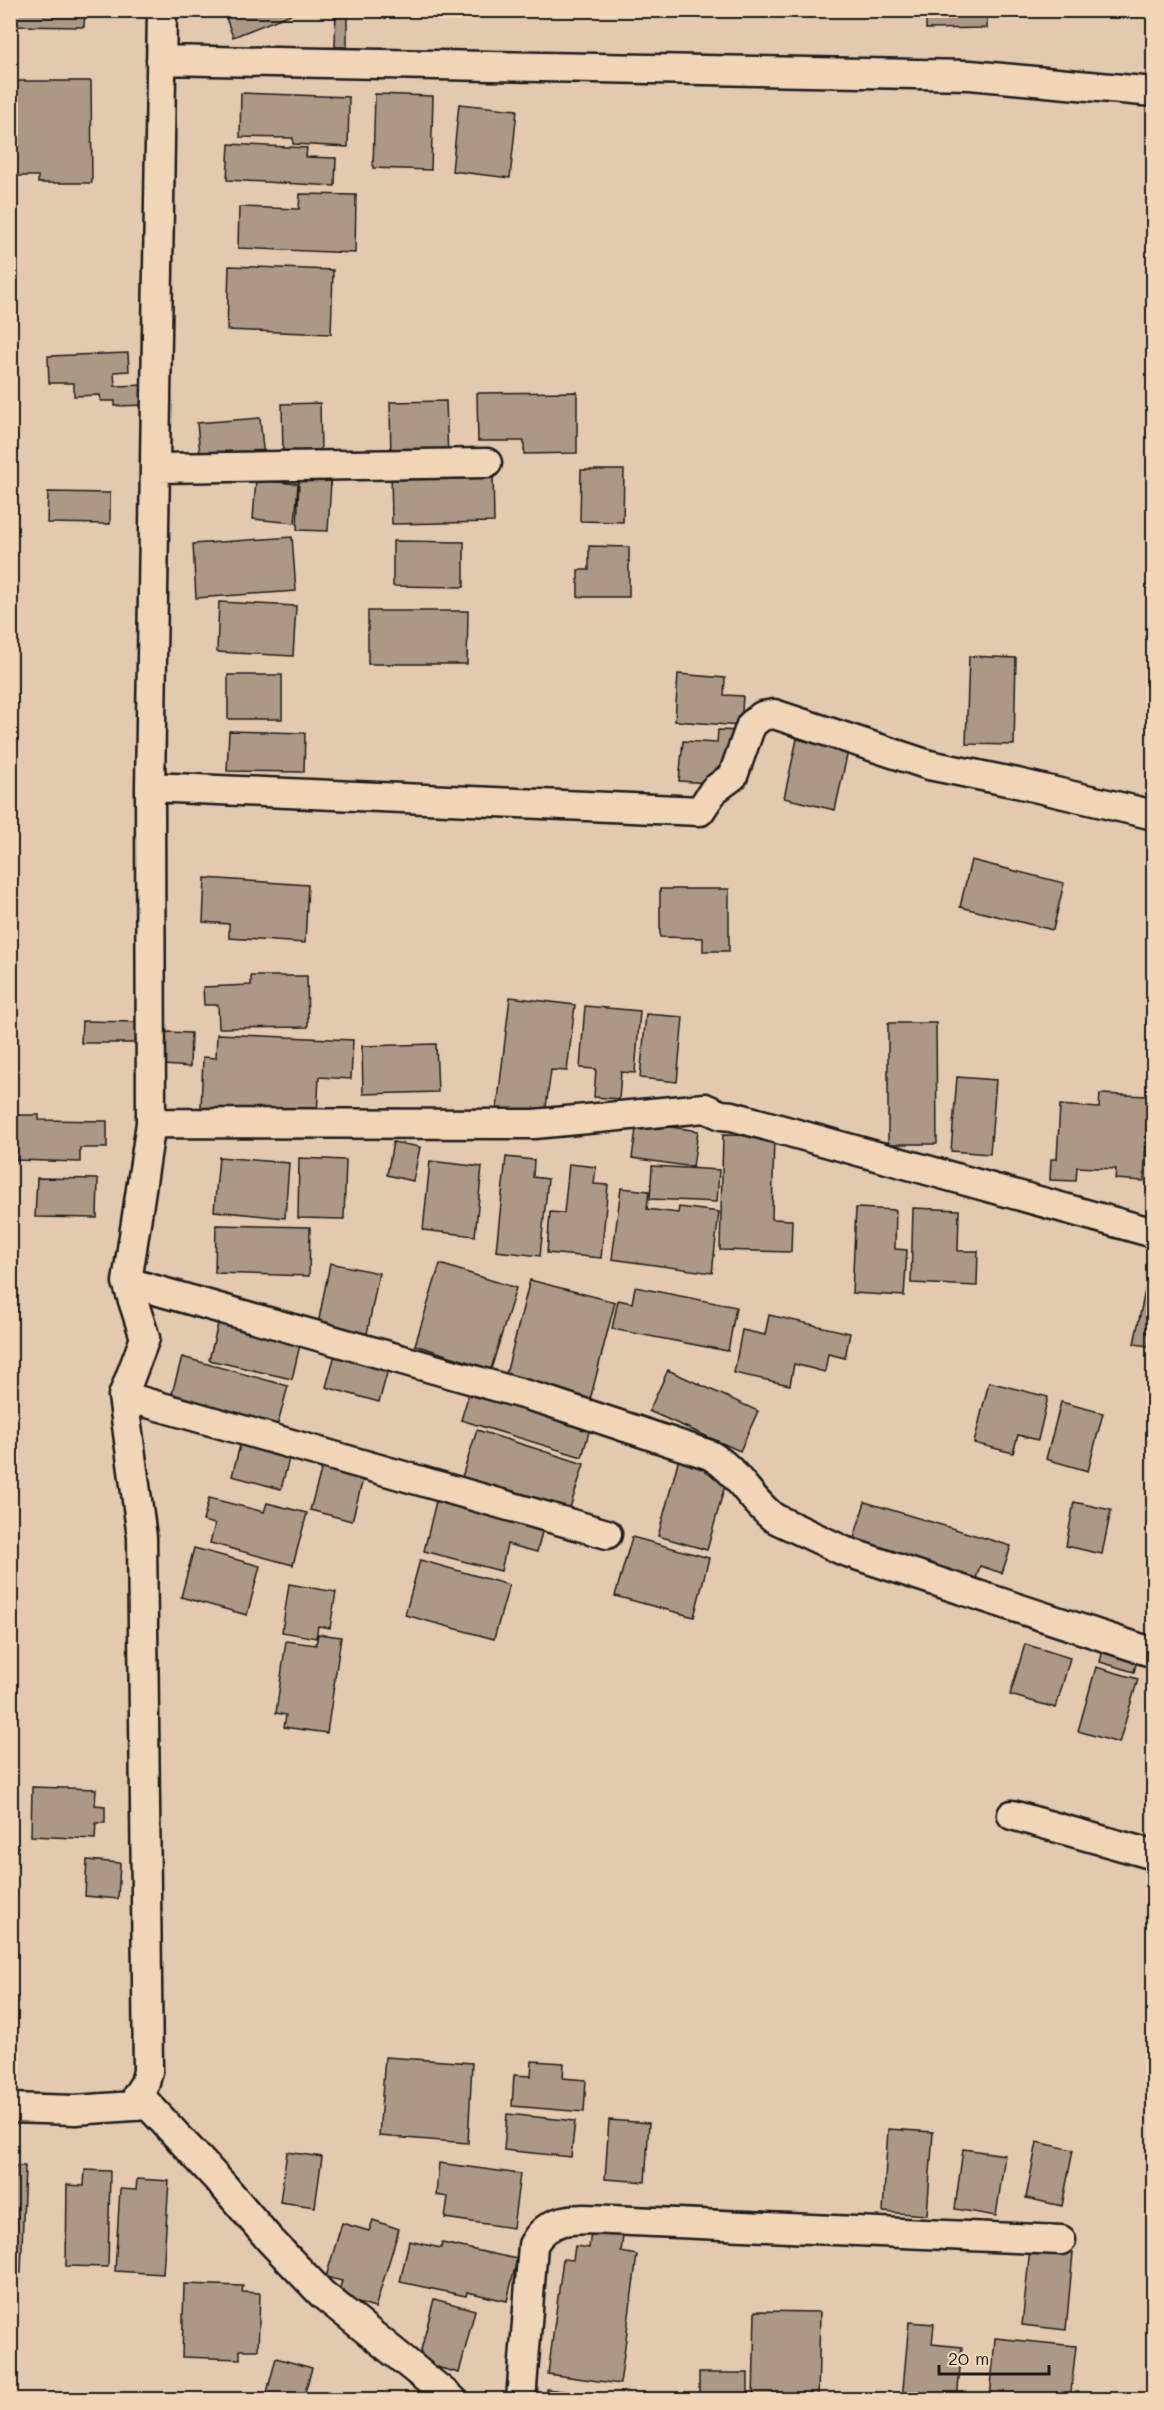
<svg xmlns="http://www.w3.org/2000/svg" width="1164" height="2410" font-family="Mali,sans-serif">
  <rect width="100%" height="100%" fill="#e3caae"/>
  <filter id="ink" filterUnits="userSpaceOnUse"><feTurbulence type="fractalNoise" baseFrequency=".0167" numOctaves="2"/><feDisplacementMap in="SourceGraphic" scale="12" xChannelSelector="R" yChannelSelector="G"/><feConvolveMatrix kernelMatrix="1 2 1 2 8 2 1 2 1" color-interpolation-filters="sRGB"/></filter>
  <g filter="url(#ink)">
    <path fill="#ac9985" stroke="#1c1c1c" stroke-width="1.5" d="M10 10H85L84 27 10 26Z
      M223 10H301L233 37Z
      M336 10H347V47H335Z
      M926 10H987V28L926 29Z
      M10 81H91L92 183H38V176H10Z
      M241 93 349 97 348 147 293 144V138L240 137Z
      M375 94 433 96 431 170 373 168Z
      M459 104 517 110 510 178 452 171Z
      M229 144 307 148 306 157 336 158 335 186 227 180Z
      M300 194 356 195 355 253 238 248 239 207 299 209Z
      M229 266 333 270 331 334 227 330Z
      M128 353 129 371 114 372 115 386 147 385 148 405 115 406V401H101L100 395 74 396V383H49L48 356Z
      M577 392V453L524 454V441H478L477 393Z
      M446 401 448 459 391 461 390 402Z
      M320 403 321 452 283 453 282 404Z
      M260 418 264 459 201 464 197 423Z
      M581 470H624L623 522 580 521Z
      M493 471 494 522 392 524 391 473Z
      M299 479 331 481 328 531 297 530Z
      M256 480 298 484 295 523 253 519Z
      M48 492 110 493V524L47 523Z
      M292 537 296 591 196 598 193 544Z
      M393 541 464 542V587L393 586Z
      M589 546 629 547V597H578V570H589Z
      M219 602 296 606 293 656 217 652Z
      M368 611H468L467 664H368Z
      M969 656 1016 658 1014 745 966 744Z
      M678 674 725 678 724 695 743 696 741 726 675 721Z
      M228 675H282V719H228Z
      M718 730 741 731 738 785 679 781 683 741 717 743Z
      M229 731 305 733 304 772 227 771Z
      M797 739 848 751 835 810 784 798Z
      M971 860 1064 883 1053 930 960 907Z
      M205 878 308 885 305 943 229 938V924L203 922Z
      M660 889H729V951H703V938L660 937Z
      M251 976H307L308 1027 219 1028 218 1005H204L203 987 251 985Z
      M510 997 575 1005 567 1071 551 1070 545 1115 497 1109Z
      M585 1006 640 1011 635 1073 621 1072 619 1099 594 1097 596 1069 580 1068Z
      M646 1014 683 1017 677 1082 640 1078Z
      M82 1021 137 1022V1043H81Z
      M888 1023H936L937 1144H888Z
      M166 1032 191 1033 190 1067 164 1065Z
      M217 1034 353 1040 351 1079 319 1077 317 1115 212 1125V1108H201L203 1057 216 1058Z
      M436 1044 438 1092 363 1094 362 1046Z
      M957 1077 996 1080 990 1154 951 1151Z
      M1100 1094 1148 1096 1144 1181 1115 1179 1116 1169 1077 1167 1076 1181 1050 1180 1051 1159H1057L1060 1105 1099 1108Z
      M16 1115H39V1120L107 1121V1148H80V1162L16 1160Z
      M637 1122 698 1131 693 1167 632 1158Z
      M723 1135 774 1136 772 1219 792 1220 791 1252 720 1250Z
      M393 1142 420 1147 413 1181 387 1175Z
      M219 1157 289 1163 285 1218 214 1211Z
      M506 1157 534 1160 533 1177 548 1179 540 1256 496 1251Z
      M299 1158 346 1160 344 1219 298 1218Z
      M430 1161 482 1167 475 1236 423 1230Z
      M569 1164 596 1167 594 1184 608 1185 601 1258 547 1253 550 1212 564 1213Z
      M652 1166 719 1170 717 1202 650 1199Z
      M37 1178 98 1179 97 1218 35 1217Z
      M621 1188 649 1191 647 1209 678 1213 679 1207 719 1212 712 1273 612 1259Z
      M856 1208 896 1210 895 1249 907 1250 904 1296 852 1293Z
      M913 1208 959 1210 958 1251H978L977 1286 911 1283Z
      M216 1225 310 1227 309 1276 215 1273Z
      M330 1263 379 1273 366 1339 317 1329Z
      M440 1264 516 1288 491 1369 415 1345Z
      M1148 1276 1154 1277V1347L1134 1344Z
      M530 1280 615 1302 590 1400 505 1378Z
      M635 1287 736 1307 728 1351 612 1329 618 1300 632 1303Z
      M769 1315 850 1333 845 1358 828 1354 825 1372 794 1364 790 1385 734 1373 742 1330 765 1335Z
      M220 1316 302 1336 292 1379 209 1360Z
      M338 1344 391 1359 379 1402 326 1387Z
      M182 1357 288 1386 276 1431 171 1397Z
      M668 1370 758 1411 740 1451 649 1411Z
      M989 1382 1048 1397 1038 1440 1018 1435 1013 1453 974 1443Z
      M472 1384 592 1421 582 1457 461 1420Z
      M1061 1402 1103 1413 1088 1471 1046 1459Z
      M477 1430 584 1464 568 1514 461 1480Z
      M243 1434 292 1447 281 1489 232 1476Z
      M679 1458 729 1471 707 1550 658 1536Z
      M322 1467 363 1479 352 1521 310 1510Z
      M437 1497 544 1524 537 1552 507 1544 501 1571 424 1551Z
      M209 1498 264 1512 267 1503 307 1513 293 1565 210 1543 215 1524 203 1521Z
      M865 1502 1011 1546 1002 1573 980 1566 974 1585 851 1548Z
      M1074 1502 1111 1510 1102 1554 1066 1546Z
      M632 1537 709 1558 694 1617 615 1596Z
      M194 1548 260 1566 247 1615 181 1597Z
      M420 1560 509 1585 494 1639 405 1615Z
      M289 1584 336 1592 330 1628 318 1626 316 1638 282 1632Z
      M318 1634 341 1637 327 1733 284 1727 286 1715 276 1713 286 1641 316 1645Z
      M1025 1644 1070 1658 1056 1708 1010 1695Z
      M1103 1650 1137 1660 1134 1672 1100 1662Z
      M1096 1667 1138 1679 1119 1743 1078 1731Z
      M32 1787 96 1789 95 1805 105 1806V1823H96L95 1839 31 1836Z
      M87 1860 120 1863 118 1899 85 1896Z
      M385 2057 472 2063 468 2143 379 2136Z
      M532 2061 564 2063 563 2078 586 2080 584 2112 512 2106 514 2075 531 2076Z
      M507 2114 575 2121 571 2157 504 2150Z
      M609 2120 649 2123 645 2182 605 2179Z
      M888 2129 933 2132 927 2215 883 2212Z
      M1037 2142 1073 2150 1062 2206 1026 2198Z
      M963 2149 1005 2155 996 2216 955 2209Z
      M287 2152 322 2157 315 2207 280 2202Z
      M439 2163 520 2174 513 2228 445 2218 448 2197 436 2195Z
      M10 2166H25L21 2273 10 2272Z
      M85 2170 110 2171 108 2267 66 2266 67 2185 84 2186Z
      M137 2179 169 2181 163 2274 115 2271 120 2189 136 2190Z
      M373 2220 399 2229 375 2308 337 2297 342 2281 326 2277 342 2223 369 2231Z
      M591 2231 623 2236 621 2252 637 2255 620 2384 548 2374 563 2259 573 2260 575 2246 589 2248Z
      M409 2241 441 2248 442 2243 517 2259 507 2301 467 2292 466 2296 400 2282Z
      M1030 2248 1073 2253 1066 2330 1022 2325Z
      M184 2284 243 2286 242 2292 260 2293 258 2350H240V2359L182 2357Z
      M434 2299 475 2310 459 2373 418 2362Z
      M755 2311 820 2312 818 2400H753Z
      M909 2322 934 2324 932 2344 962 2347 957 2400H902Z
      M995 2338 1076 2346 1070 2400H990Z
      M276 2358 312 2368 303 2399 307 2400H265Z
      M699 2373H748V2400H699Z
      M547 2389 608 2397V2400H546Z"/>
    <g fill="none" stroke-linecap="round" stroke-linejoin="round">
      <g stroke="#1c1c1c" stroke-width="33">
        <path id="minor" d="M161 60 970 75 1154 92
          M156 468 487 463
          M150 787 700 811 714 790 733 776 751 725 762 716 774 714 929 765 1017 783 1154 815
          M151 1123 534 1124 705 1108 721 1115 732 1116 1154 1233
          M127 1282 544 1400 710 1455C737 1470 749 1499 774 1518L844 1551 1154 1653
          M123 1396 607 1534
          M1012 1815 1154 1855
          M138 2094 145 2083 148 2071 142 1537 123 1396 145 1338 127 1282 151 1123 150 787 162 10
          M138 2094 222 2184 270 2240 322 2294 453 2400
          M10 2108 75 2110 148 2105 139 2096
          M521 2400 533 2245C550 2214 579 2219 610 2220L1061 2240"/>
      </g>
      <use href="#minor" stroke="#f0d5b7" stroke-width="28"/>
    </g>
  </g>
  <rect width="1164" height="2410" fill="none" stroke="#f0d5b7" stroke-width="36"/>
  <rect x="18" y="18" width="1128" height="2374" fill="none" stroke="#1c1c1c" stroke-width="2" filter="url(#ink)"/>
  <path d="M939 2365v9h110v-9" fill="none" stroke="#1c1c1c" stroke-width="3"/>
  <text x="948" y="2365" font-size="18" fill="#1c1c1c" stroke="#f0d5b7" stroke-width="4.5" paint-order="stroke">20 m</text>
</svg>
